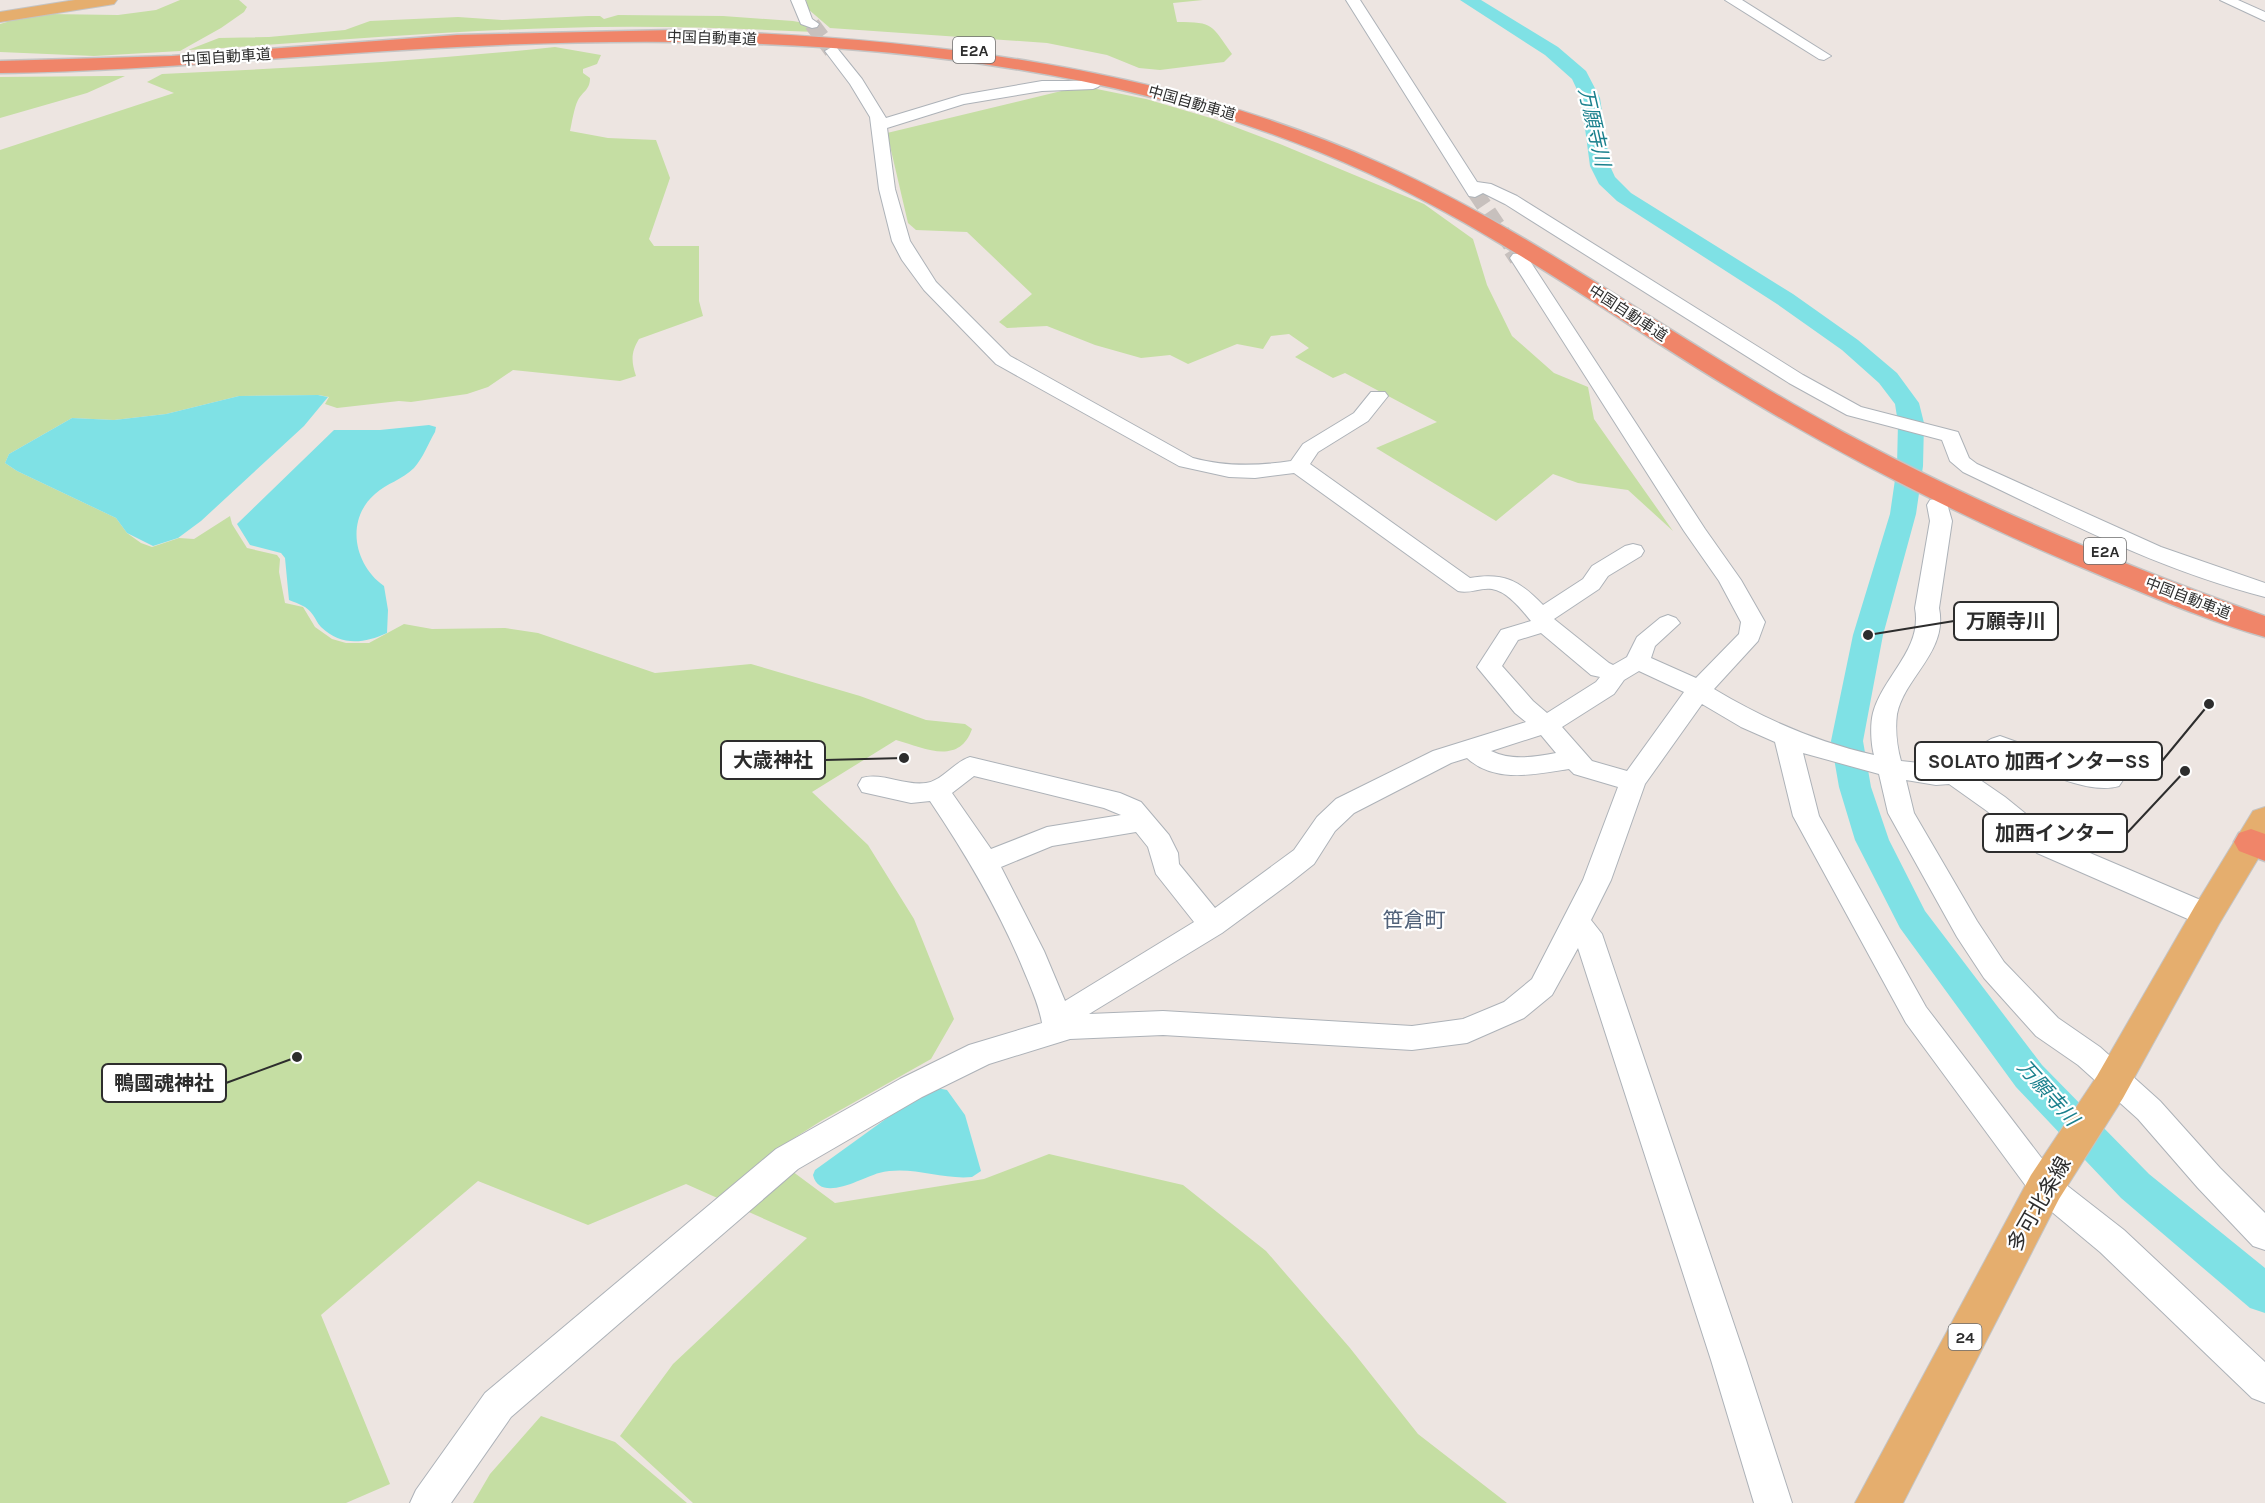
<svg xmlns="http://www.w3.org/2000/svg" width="2265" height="1503" font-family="Karla,'Noto Sans JP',sans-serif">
  <rect width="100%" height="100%" fill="#ede5e1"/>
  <path fill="#c5dea3" d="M180 0H239L247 7 244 12 221 28 180 51 94 56 0 52V24L7 22 1 19 49 14 118 15 156 10Z
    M806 0H1203L1173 3 1177 22C1215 22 1211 25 1232 54L1224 62 1160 70 1139 68 1107 55 1047 43 830 28 808 9Z
    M618 15 723 16 793 21 804 23 817 32C731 28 645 25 559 28 435 31 312 43 188 50L219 38 269 37 345 30 370 21 458 17 502 20 588 16H600L604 19Z
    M555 47 601 55 597 64 583 69V73L590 78C590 90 583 91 578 100 574 108 572 122 570 131L608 138 656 140 670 178 649 239 654 246H699V301L703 316 639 339C631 352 631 361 636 376L620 381 513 370 488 387 467 394 411 402 399 401 337 408 325 404 329 397 319 395 239 396 166 414 114 420 72 418 9 454 5 463 17 471 116 518 127 533 141 543 152 547 179 538 194 539 230 516 232 524 247 548 277 555 280 559 279 572 285 603 303 607 315 627 332 639 346 643H369L404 624 432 629 505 628 538 633 655 673 751 664 860 696 926 720 965 724 972 729C959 766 924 748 896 740L812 792 868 845 914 919 954 1019 931 1059 821 1121 769 1154 835 1203 984 1179 1049 1154 1183 1185 1266 1251 1350 1348 1418 1434 1507 1503H693L620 1436 673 1364 807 1238 686 1184 588 1225 478 1181 321 1315 390 1484 346 1503H0V150L174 93 147 82 162 74C292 68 424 61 555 47Z
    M106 76H125L87 93 0 118V77Z
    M1082 86 1146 99 1214 119 1280 144 1424 204 1473 239 1487 285 1512 336 1554 373 1588 387 1594 419 1673 531 1628 490 1578 483 1553 474 1496 521 1376 448 1437 422 1345 373 1333 378 1295 357 1309 348 1289 334 1271 336 1263 349 1237 344 1188 364 1170 355 1141 358 1095 345 1047 326 1007 328 999 322 1032 294 967 232 916 230 908 223 887 133Z
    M541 1416 615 1442 687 1503H473L490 1474Z"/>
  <path fill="#7fe1e5" d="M318 395 328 397 304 426 201 521 178 538 153 546 127 533 116 518 17 471 5 463 9 454 72 418 114 420 166 414 239 396Z
    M429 425 436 427 435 432C428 444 423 458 414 468 402 480 387 483 375 494 345 520 354 565 384 586L388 610 387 633C363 644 341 646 321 627 317 623 316 619 313 615 307 606 299 604 289 600L285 558 281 553 250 545 237 524 334 430H380Z
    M937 1088 947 1090 965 1115 981 1171 972 1177C941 1180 911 1165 879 1173 863 1177 820 1204 813 1175L815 1170 919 1095Z"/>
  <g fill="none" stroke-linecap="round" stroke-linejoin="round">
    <path fill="#7fe1e5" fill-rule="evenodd" d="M1460 0H1481L1558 47 1586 71 1600 98 1610 166 1615 177 1631 193 1793 294 1858 340 1897 373 1919 403 1924 423 1923 466 1916 514 1883 635 1863 741 1871 787 1889 840 1925 911 2042 1065 2149 1174 2265 1268V1313L2250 1308 2121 1198 2016 1087 1900 928 1855 840 1839 787 1831 741 1853 635 1890 514 1897 466 1898 423 1895 404 1879 383 1842 350 1777 304 1617 201 1599 184 1590 166 1581 98 1572 79 1545 55Z"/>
    <path stroke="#c7c0bd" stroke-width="16" stroke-dasharray="16 8" stroke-linecap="butt" d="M812 24 832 51
      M1475 192 1514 250"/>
    <path stroke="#c7c0bd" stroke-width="20" stroke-dasharray="20 10" stroke-linecap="butt" d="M1513 249 1519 258"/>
    <g stroke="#adb2b8" stroke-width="2">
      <path id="minor" d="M791 0H805L812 19 819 24 817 27 812 28 801 24Z
        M1346 0H1360L1477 182 1491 184 1517 196 1803 375 1861 407 1958 432 1969 458 1977 464 2161 547 2265 583V597C2159 570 2061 519 1963 472L1950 461 1942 440 1847 415 1789 383 1505 204 1483 193 1475 197 1469 196Z
        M1725 0H1742L1831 56 1824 60 1819 59Z
        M2220 0H2238L2265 12V21Z
        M832 47 837 48 862 79 886 118 962 95 1042 81H1098L1101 84 1098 87 1093 89 1042 91 964 104 887 128 895 189 910 241 936 282 1010 356 1193 458C1226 467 1258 466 1291 461L1303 444 1354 413 1371 392H1385L1388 396 1368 421 1318 452 1310 464 1470 578C1504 572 1520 581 1543 605L1583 579 1592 566 1625 546 1633 544 1641 546 1644 551 1641 556 1608 576 1599 589 1554 619 1609 663 1613 665 1627 657 1637 637 1660 618 1668 615 1676 618 1680 623 1655 646 1651 658 1696 678 1739 634 1741 622 1719 581 1684 531 1510 258 1513 254H1525L1528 258 1705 529 1741 580 1765 622 1758 641 1714 689C1764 719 1816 742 1874 755 1871 744 1870 725 1873 713 1883 676 1923 649 1915 608L1930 521 1927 505 1930 500 1938 499 1946 500 1952 521 1939 608C1948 652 1905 676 1897 714 1895 729 1897 747 1901 761L1947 766 1991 739 2000 736 2095 770 2119 774 2123 780 2119 786C2087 796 2034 767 2003 755L1973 775 2005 797 2057 839 2217 907 2221 915 2217 923 2207 926 2197 923 2037 853 1987 811 1949 784 1936 785 1906 780 1914 813 1977 921 2004 962 2058 1018 2100 1047 2160 1101 2220 1168 2265 1213V1250L2253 1246 2198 1188 2138 1119 2078 1065 2036 1036 1984 978 1957 937 1888 813 1879 774 1803 753 1819 816 1926 1007 2056 1177 2124 1230 2265 1362V1403L2252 1398 2100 1252 2034 1197 1906 1023 1793 816 1775 742 1741 727 1702 704 1645 784 1611 880 1591 920 1602 934 1746 1360 1792 1503H1754L1711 1360 1578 948 1552 995 1524 1018 1467 1043 1412 1050 1163 1035 1070 1039 989 1064 922 1097 798 1169 511 1417 451 1503H410L416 1490 485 1393 776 1149 900 1079 969 1045 1042 1023C1039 1005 1031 988 1024 971 999 910 967 856 930 801L911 803 862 792 858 785 862 778C882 772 904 786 926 783 942 781 954 762 970 757L1120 793 1141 802 1169 835 1178 853 1179 864 1215 908 1294 850 1317 817 1336 799 1433 751 1526 722 1515 713 1477 667 1501 630 1531 621C1522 610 1507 591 1492 589 1481 587 1470 594 1458 591L1294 473 1255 478 1229 477 1179 466 996 364 924 290 902 260 892 241 879 189 870 117 850 84 825 51ZM1541 633 1591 675 1600 677 1596 682 1547 713 1533 701 1502 666 1518 640ZM1639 671 1684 692 1627 771 1592 761 1562 727 1614 694 1624 680ZM1541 735 1556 753C1534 757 1512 761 1491 751ZM1467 758C1495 784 1536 774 1569 769L1574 774 1618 787 1583 880 1532 979 1504 1002 1463 1019 1412 1026 1163 1011 1089 1014 1222 933 1290 883 1314 864 1335 831 1354 813 1451 763ZM974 776 1104 808 1121 815 1047 827 991 849 952 793ZM1136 832 1148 847 1156 874 1194 922 1065 1001 1044 951 1001 867 1052 846Z"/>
    </g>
    <g stroke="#c4c4c4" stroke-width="2">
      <path id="major" d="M75 0H117L114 4 108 5 0 22V12Z
        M2265 807V847L2219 924 2123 1098 2059 1199 1903 1503H1855L2031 1175 2097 1076 2195 906 2253 811Z"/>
    </g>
    <g stroke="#c4c4c4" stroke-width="3">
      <path id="highway" d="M673 30C914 37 1160 64 1382 164 1527 229 1655 325 1793 404 1943 490 2102 558 2265 616V637C2211 622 2158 599 2107 578 1973 523 1844 458 1720 382 1604 311 1492 230 1368 173 1090 45 758 31 457 47 305 54 153 71 0 73V61L172 56 457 35Z
        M2251 829 2265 834V861L2239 851 2234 842 2239 833Z"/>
    </g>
    <use href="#minor" fill="#fff" fill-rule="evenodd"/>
    <use href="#major" fill="#e5ae6e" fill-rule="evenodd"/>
    <use href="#highway" fill="#f08569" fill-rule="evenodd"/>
  </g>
  <g text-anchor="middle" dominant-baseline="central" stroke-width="4.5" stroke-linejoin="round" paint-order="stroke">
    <g font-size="15" fill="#2d2d2d" stroke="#fff">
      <text transform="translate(712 38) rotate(2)">中国自動車道</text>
      <text transform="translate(226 57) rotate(-4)">中国自動車道</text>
      <text transform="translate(1192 103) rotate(16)">中国自動車道</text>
      <text transform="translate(1628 313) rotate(33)">中国自動車道</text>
      <text transform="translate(2188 598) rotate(21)">中国自動車道</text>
    </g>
    <g fill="#fff" stroke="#6c6c6c" stroke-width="1.5">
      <rect x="953" y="37" width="42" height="26" rx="4.5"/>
      <rect x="2084" y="538" width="42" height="26" rx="4.5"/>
      <rect x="1948.5" y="1324" width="33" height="26" rx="4.5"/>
    </g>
    <g font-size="16" font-weight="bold" fill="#2d2d2d">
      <text x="974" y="50">E2A</text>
      <text x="2105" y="551">E2A</text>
      <text x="1965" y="1337">24</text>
    </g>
    <g font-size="20" font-style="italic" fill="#1a808d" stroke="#fff">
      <text transform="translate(1594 127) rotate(77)">万願寺川</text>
      <text transform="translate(2048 1093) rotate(48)">万願寺川</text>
    </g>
    <g font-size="21" fill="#51627a" stroke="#fff">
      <text x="1414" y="920">笹倉町</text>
    </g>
    <g font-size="21" fill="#2d2d2d" stroke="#fff">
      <text transform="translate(2039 1204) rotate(-60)">多可北条線</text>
    </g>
  </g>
  <path fill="none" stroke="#2d2d2d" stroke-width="2" d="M1868 635L1954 621M904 758L825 760M2209 704L2162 761M2185 771L2127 833M297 1057L226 1083"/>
  <g fill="#2d2d2d" stroke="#fff" stroke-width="2">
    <circle cx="1868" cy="635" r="6"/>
    <circle cx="904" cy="758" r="6"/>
    <circle cx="2209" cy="704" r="6"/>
    <circle cx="2185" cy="771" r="6"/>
    <circle cx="297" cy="1057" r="6"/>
  </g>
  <g fill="#fff" stroke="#2d2d2d" stroke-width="2">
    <rect x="1954" y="602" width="104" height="38" rx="6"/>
    <rect x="721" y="741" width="104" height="38" rx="6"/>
    <rect x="1915" y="742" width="247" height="38" rx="6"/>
    <rect x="1983" y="814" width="144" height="38" rx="6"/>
    <rect x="102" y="1064" width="124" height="38" rx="6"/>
  </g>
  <g font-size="20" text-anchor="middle" font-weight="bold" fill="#2d2d2d">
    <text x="2006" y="628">万願寺川</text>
    <text x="773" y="767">大歳神社</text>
    <text x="2039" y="768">SOLATO 加西インターSS</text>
    <text x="2055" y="840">加西インター</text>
    <text x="164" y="1090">鴨國魂神社</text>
  </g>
</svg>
